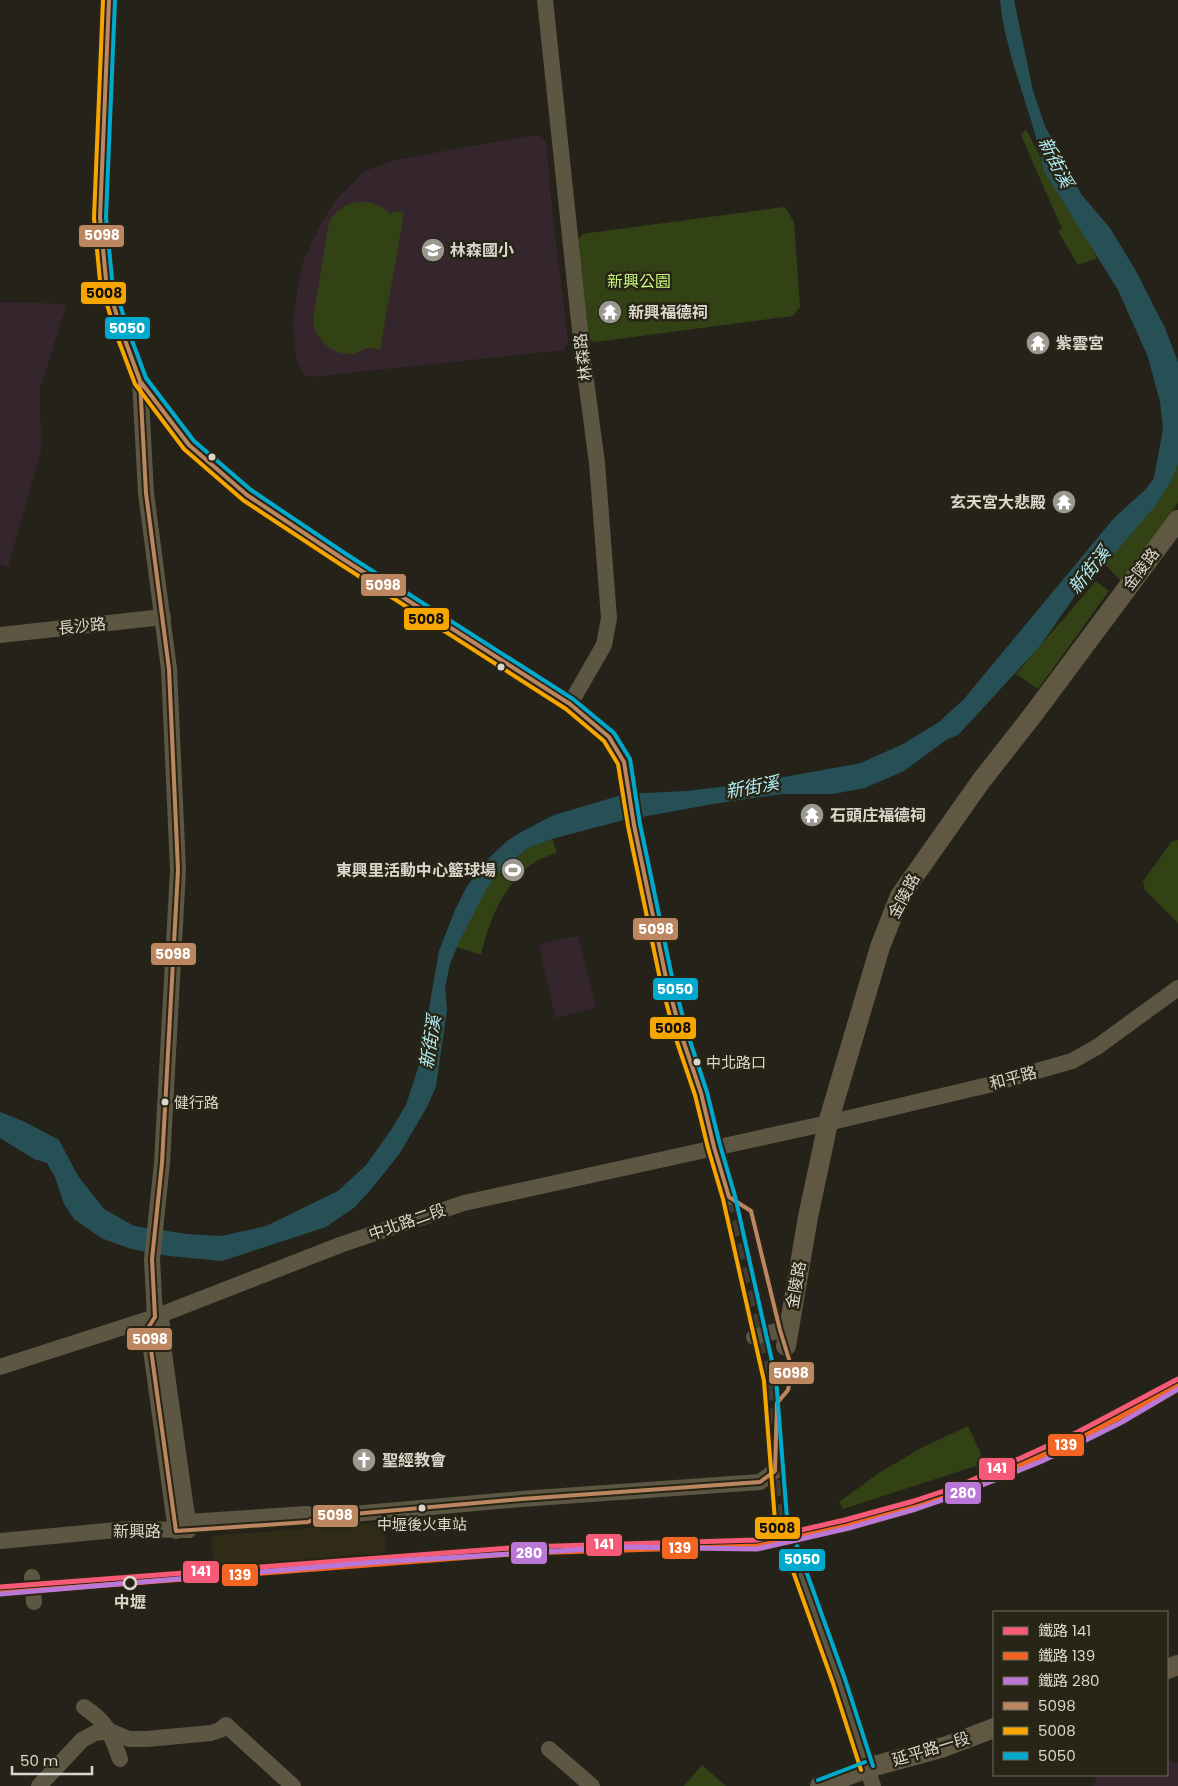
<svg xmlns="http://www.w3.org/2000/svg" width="1178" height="1786" font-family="Poppins,'Noto Sans TC',sans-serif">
  <rect width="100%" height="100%" fill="#25221a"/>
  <path fill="#2f2b17" d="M383 1522 386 1554 214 1568 211 1536Z"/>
  <path fill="#35262e" d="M528 136H540L546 142 552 208 568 342 564 350 311 377 303 374 297 361 294 338 293 323 299 278 304 259 313 241 322 222 337 198 365 171 395 160Z
    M0 302 67 304 40 388 41 451 8 567 0 564Z
    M578 936 596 1007 555 1018 539 944Z
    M1167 1759 1178 1763V1786H1093L1098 1775H1167Z"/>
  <path fill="#324215" d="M1026 129 1058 192 1080 226 1097 258 1078 265 1058 231 1062 229 1021 135Z
    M356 202C371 201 381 205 391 215L392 211 404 213 380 350C377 350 372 348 368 348 362 349 357 354 350 354 330 354 315 338 313 320L329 222C335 211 344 205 356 202Z
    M785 207 794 222 800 307 793 316 595 342 590 340 586 335 577 241 582 234Z
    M1178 386V503L1148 547 1122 582 1100 559 1153 501Z
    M1096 581 1109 591 1038 689 1016 674Z
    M552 839 557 852C549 856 539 859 532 864 503 885 489 921 481 955L451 945 462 916 494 876 528 848Z
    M1178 840V923L1145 890 1143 881 1172 841Z
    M968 1426 985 1463 843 1509 839 1502 879 1473 921 1448Z
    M702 1765 726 1786H684Z"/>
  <path fill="#265055" d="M1000 0H1014L1033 91 1045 126 1081 194 1110 228 1136 271 1165 328 1178 362V464L1171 481 1155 506 1113 555 1100 560 1040 646 973 719 958 735 946 740 904 771 865 788 833 794H782L713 804 620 821 552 839 528 848 508 864 494 876 485 892 460 940 450 964 445 988 447 1010 436 1087 427 1107 400 1153 373 1187 355 1207 326 1227 222 1261 169 1256 131 1249 101 1238 74 1219 64 1204 55 1177 47 1163 34 1159 0 1138V1112L23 1121 59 1140 78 1176 104 1209 134 1226 187 1234 221 1236 266 1226 338 1191 366 1165 391 1130 406 1105 419 1065 439 951 455 910 467 886 490 857 507 841 521 832 554 815 625 794 686 791 746 784 861 763 903 744 939 722 964 699 1114 518 1146 489 1154 478 1163 429 1160 402 1148 357 1118 290 1044 171C1033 113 1006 59 1000 0Z"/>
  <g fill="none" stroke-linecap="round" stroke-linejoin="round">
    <path stroke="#403d35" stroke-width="16" stroke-dasharray="16 8" stroke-linecap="butt" d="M729 1197 770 1380 781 1519 803 1580"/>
    <path stroke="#5c5642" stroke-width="16" d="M109 0 100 217 106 280 121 329 140 381 146 493 169 669 178 870 162 1163 152 1259 155 1317 148 1328 176 1531
      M545 0 582 350 597 463 609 618 604 645 570 704
      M140 381 189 445 247 495 343 559 570 704 609 737 624 762 634 825 666 978 682 1037 701 1093 714 1147 729 1197
      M0 635 163 617
      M155 1317 162 1324 163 1346 189 1530
      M754 1337 780 1330
      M0 1367 155 1317 340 1245 464 1203 828 1123 988 1085 1072 1061 1097 1047 1178 988
      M176 1531 188 1522 307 1514 319 1517 521 1499 760 1482 775 1471
      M0 1541 127 1529 186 1530
      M32 1577 34 1602
      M803 1580 839 1681 873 1786
      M84 1707C108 1723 110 1732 120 1759
      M110 1731 129 1739H147L211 1733 220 1730 226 1725 293 1786
      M549 1749 592 1786
      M39 1786 82 1740 95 1733 110 1731"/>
    <path stroke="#605842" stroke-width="20" d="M786 1346 808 1217 828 1123 880 947 900 896 981 781 1032 716 1178 520
      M1167 1669 1178 1665
      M820 1786 867 1768 944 1747 994 1728"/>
    <g stroke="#292516" stroke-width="8">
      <path id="bus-1" d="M109 0 100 217 106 280 121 329 140 381 189 445 247 495 343 559 570 704 609 737 624 762 634 825 666 978 682 1037 701 1093 714 1147 729 1197 751 1211 780 1330 792 1369 788 1390 777 1403 775 1471 760 1482 521 1499 319 1517 308 1522 176 1531
        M138 375 140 381 146 493 169 669 178 870 162 1163 152 1259 155 1317 148 1328 176 1531"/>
    </g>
    <g stroke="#292516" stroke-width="8">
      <path id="bus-2" d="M103 0 94 218 100 281 115 331 135 384 184 449 243 500 340 564 566 709 604 741 618 764 628 826 660 979 676 1039 695 1095 708 1148 723 1199 764 1381 775 1521 833 1683 861 1770"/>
    </g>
    <g stroke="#292516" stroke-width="8">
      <path id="bus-3" d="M115 0 106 217 112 279 127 327 146 378 194 441 251 490 346 554 573 699 614 733 630 759 640 824 672 977 688 1035 707 1092 720 1145 735 1196 776 1379 787 1518 845 1679 873 1766
        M818 1780 865 1762"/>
    </g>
    <use href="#bus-1" stroke="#bb8660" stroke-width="4"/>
    <use href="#bus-2" stroke="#f7a600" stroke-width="4"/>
    <use href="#bus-3" stroke="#00a9ce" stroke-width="4"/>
    <g stroke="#292516" stroke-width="9">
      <path id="rail-1" d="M0 1587 524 1547 757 1540 845 1520 914 1501 959 1486 1078 1432 1178 1379"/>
    </g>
    <g stroke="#292516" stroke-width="9">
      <path id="rail-2" d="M1 1593 524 1553 758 1546 847 1526 916 1507 961 1492 1081 1438 1178 1386"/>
    </g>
    <g stroke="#292516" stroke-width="9">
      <path id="rail-3" d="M0 1594 377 1562 623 1547 757 1549 849 1528 916 1509 960 1494 1042 1461 1082 1442 1122 1422 1178 1389"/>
    </g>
    <use href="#rail-1" stroke="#f75a77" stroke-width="5"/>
    <use href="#rail-2" stroke="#f26522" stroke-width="5"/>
    <use href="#rail-3" stroke="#ba77d6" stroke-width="5"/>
  </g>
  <defs>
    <g id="school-disc" transform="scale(1.25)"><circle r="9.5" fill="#9a988e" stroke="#292516"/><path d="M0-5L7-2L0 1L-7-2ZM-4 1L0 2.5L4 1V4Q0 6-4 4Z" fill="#fff"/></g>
    <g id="temple-disc" transform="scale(1.25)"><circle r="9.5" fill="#9a988e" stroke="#292516"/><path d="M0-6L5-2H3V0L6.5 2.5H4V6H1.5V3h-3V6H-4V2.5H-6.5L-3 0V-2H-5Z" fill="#fff"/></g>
    <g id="stadium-disc" transform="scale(1.25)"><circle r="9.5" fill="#9a988e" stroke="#292516"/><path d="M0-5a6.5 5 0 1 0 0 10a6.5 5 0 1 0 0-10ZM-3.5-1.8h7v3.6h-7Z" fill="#fff"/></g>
    <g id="church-disc" transform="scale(1.25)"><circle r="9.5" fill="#9a988e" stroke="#292516"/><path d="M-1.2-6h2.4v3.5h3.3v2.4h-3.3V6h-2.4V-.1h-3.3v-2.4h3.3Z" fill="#fff"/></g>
  </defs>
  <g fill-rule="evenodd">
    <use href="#school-disc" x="433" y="250"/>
    <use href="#temple-disc" x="610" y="312"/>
    <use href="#temple-disc" x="1038" y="343"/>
    <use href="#temple-disc" x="1064" y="502"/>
    <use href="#temple-disc" x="812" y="815"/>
    <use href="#stadium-disc" x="513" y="870"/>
    <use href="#church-disc" x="364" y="1460"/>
  </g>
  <g fill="#d9d7cd" stroke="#292516" stroke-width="2">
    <circle cx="212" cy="457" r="4.5"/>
    <circle cx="501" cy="667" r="4.5"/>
    <circle cx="697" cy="1062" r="4.5"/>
    <circle cx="165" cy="1102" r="4.5"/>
    <circle cx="422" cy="1508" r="4.5"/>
  </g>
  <circle fill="#292516" stroke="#d9d7cd" stroke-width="2.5" cx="130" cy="1583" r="6"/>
  <g text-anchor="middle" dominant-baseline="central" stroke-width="5" stroke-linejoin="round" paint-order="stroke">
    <g font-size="15" fill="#d9d7cd" stroke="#292516" text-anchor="start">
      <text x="706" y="1062">中北路口</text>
      <text x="174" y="1102">健行路</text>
      <text x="422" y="1524" text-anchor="middle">中壢後火車站</text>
    </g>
    <g font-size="16" font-weight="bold" fill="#d9d7cd" stroke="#292516" text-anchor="start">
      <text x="450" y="250">林森國小</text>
      <text x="628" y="312">新興福德祠</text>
      <text x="1056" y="343">紫雲宮</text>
      <text x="1046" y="502" text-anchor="end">玄天宮大悲殿</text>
      <text x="830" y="815">石頭庄福德祠</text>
      <text x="496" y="870" text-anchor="end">東興里活動中心籃球場</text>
      <text x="382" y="1460">聖經教會</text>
    </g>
    <g font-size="16" fill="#c7f87d" stroke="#292516">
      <text x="639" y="281">新興公園</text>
    </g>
    <g font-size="16" fill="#d9d7cd" stroke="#292516">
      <text transform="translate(583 357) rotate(-97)">林森路</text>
      <text transform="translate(1141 569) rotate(-53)">金陵路</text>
      <text transform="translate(82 626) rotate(-6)">長沙路</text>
      <text transform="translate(904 896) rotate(-62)">金陵路</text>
      <text transform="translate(1013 1078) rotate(-15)">和平路</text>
      <text transform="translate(407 1222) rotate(-19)">中北路二段</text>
      <text transform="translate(796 1285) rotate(-80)">金陵路</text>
      <text x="137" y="1531">新興路</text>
      <text transform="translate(931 1749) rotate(-17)">延平路一段</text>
    </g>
    <g font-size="16" font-weight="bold" fill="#d9d7cd" stroke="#292516">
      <text x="130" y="1602">中壢</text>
    </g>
    <g font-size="18" font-style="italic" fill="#afeef6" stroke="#292516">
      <text transform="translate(1056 162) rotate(63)">新街溪</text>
      <text transform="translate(1089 570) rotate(-51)">新街溪</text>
      <text transform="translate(752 787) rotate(-10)">新街溪</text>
      <text transform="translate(430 1042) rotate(-81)">新街溪</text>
    </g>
  </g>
  <g stroke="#292516" stroke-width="2">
    <rect x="78" y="224" width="47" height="24" rx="5" fill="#bb8660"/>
    <rect x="80" y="281" width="47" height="24" rx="5" fill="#f7a600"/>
    <rect x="104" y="316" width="47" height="24" rx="5" fill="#00a9ce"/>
    <rect x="360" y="573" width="47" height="24" rx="5" fill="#bb8660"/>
    <rect x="403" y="607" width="47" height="24" rx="5" fill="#f7a600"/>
    <rect x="632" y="917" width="47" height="24" rx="5" fill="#bb8660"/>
    <rect x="150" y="942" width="47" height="24" rx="5" fill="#bb8660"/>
    <rect x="652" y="977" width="47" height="24" rx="5" fill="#00a9ce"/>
    <rect x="649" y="1016" width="48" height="24" rx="5" fill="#f7a600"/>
    <rect x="126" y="1327" width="47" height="24" rx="5" fill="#bb8660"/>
    <rect x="768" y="1361" width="47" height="24" rx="5" fill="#bb8660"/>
    <rect x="1047" y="1433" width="38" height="24" rx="5" fill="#f26522"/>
    <rect x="978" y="1457" width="38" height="24" rx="5" fill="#f75a77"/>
    <rect x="944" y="1481" width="38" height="24" rx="5" fill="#ba77d6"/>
    <rect x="312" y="1504" width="47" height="24" rx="5" fill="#bb8660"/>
    <rect x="754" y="1516" width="47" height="24" rx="5" fill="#f7a600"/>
    <rect x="585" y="1533" width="38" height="24" rx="5" fill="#f75a77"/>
    <rect x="661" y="1536" width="38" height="24" rx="5" fill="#f26522"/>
    <rect x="510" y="1541" width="38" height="24" rx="5" fill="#ba77d6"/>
    <rect x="778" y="1548" width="48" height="24" rx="5" fill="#00a9ce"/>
    <rect x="182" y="1560" width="38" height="24" rx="5" fill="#f75a77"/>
    <rect x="221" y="1563" width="38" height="24" rx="5" fill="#f26522"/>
  </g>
  <g font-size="14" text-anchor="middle" font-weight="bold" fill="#fff">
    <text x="102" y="240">5098</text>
    <text x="127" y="333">5050</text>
    <text x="383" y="590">5098</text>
    <text x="656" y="934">5098</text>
    <text x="173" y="959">5098</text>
    <text x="675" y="994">5050</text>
    <text x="150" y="1344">5098</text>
    <text x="791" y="1378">5098</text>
    <text x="1066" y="1450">139</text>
    <text x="997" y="1473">141</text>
    <text x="963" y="1498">280</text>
    <text x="335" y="1520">5098</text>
    <text x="604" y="1549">141</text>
    <text x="680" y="1553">139</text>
    <text x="529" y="1558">280</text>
    <text x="802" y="1564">5050</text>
    <text x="201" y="1576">141</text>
    <text x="240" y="1580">139</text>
  </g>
  <g font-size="14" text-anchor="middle" font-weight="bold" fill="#111">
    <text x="104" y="298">5008</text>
    <text x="426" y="624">5008</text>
    <text x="673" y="1033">5008</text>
    <text x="777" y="1533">5008</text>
  </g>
  <rect x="993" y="1611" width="175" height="165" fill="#292516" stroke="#6f6c5f"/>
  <rect x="1003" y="1627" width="25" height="8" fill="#f75a77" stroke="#6f6c5f"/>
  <text x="1038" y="1636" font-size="15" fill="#d9d7cd">鐵路 141</text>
  <rect x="1003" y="1652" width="25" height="8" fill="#f26522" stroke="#6f6c5f"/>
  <text x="1038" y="1661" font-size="15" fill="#d9d7cd">鐵路 139</text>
  <rect x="1003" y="1677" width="25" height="8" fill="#ba77d6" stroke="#6f6c5f"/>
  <text x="1038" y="1686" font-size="15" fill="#d9d7cd">鐵路 280</text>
  <rect x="1003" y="1702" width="25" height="8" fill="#bb8660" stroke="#6f6c5f"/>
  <text x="1038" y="1711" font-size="15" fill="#d9d7cd">5098</text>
  <rect x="1003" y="1727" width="25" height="8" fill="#f7a600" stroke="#6f6c5f"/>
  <text x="1038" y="1736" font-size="15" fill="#d9d7cd">5008</text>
  <rect x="1003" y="1752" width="25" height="8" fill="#00a9ce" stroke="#6f6c5f"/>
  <text x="1038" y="1761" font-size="15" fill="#d9d7cd">5050</text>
  <path d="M12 1766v8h80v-8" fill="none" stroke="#d9d7cd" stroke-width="2.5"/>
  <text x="20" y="1766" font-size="15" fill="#d9d7cd" stroke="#292516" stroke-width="4" paint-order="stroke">50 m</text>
</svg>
